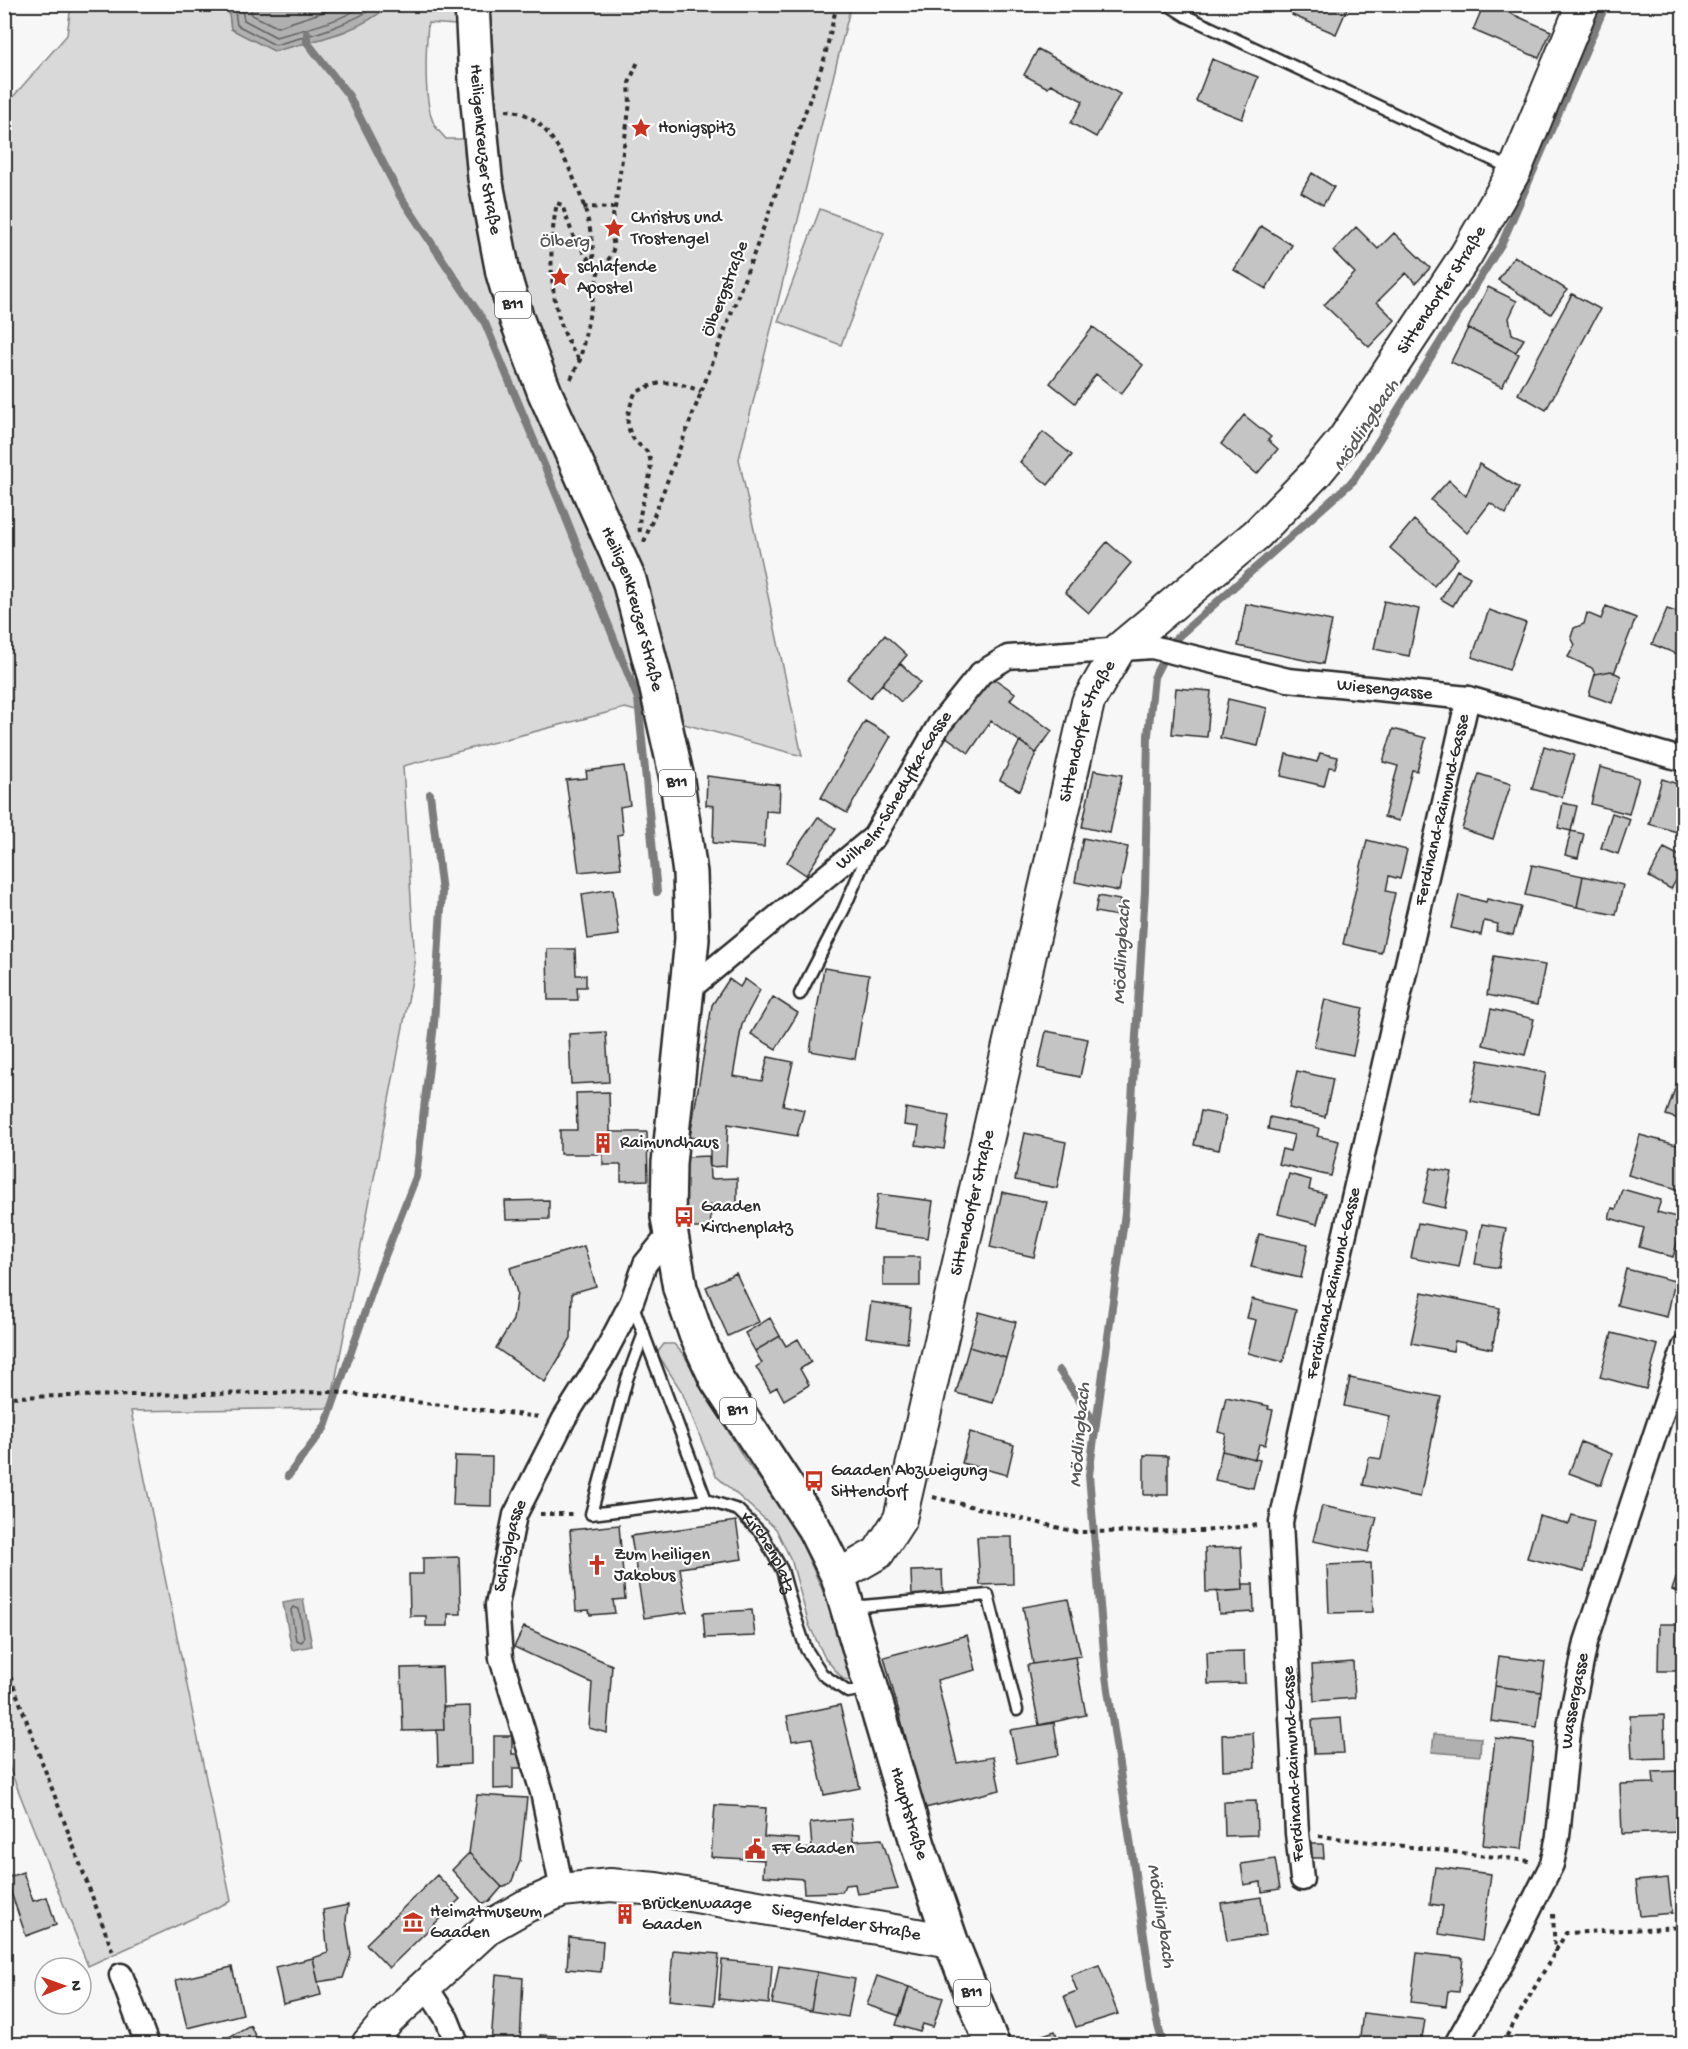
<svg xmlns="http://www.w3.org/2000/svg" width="1688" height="2049" font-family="'Gochi Hand',sans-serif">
  <rect width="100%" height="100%" fill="#f7f7f7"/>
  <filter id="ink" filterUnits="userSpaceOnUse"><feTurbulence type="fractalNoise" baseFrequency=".0167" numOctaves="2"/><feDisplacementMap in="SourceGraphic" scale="12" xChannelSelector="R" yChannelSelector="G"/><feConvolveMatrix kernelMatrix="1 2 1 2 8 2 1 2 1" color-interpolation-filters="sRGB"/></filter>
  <g filter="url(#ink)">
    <path fill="#d9d9d9" stroke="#828282" stroke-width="1.5" fill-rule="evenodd" d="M71 5H228L231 29 274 51C312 41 360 33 389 5H851L739 459 802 756 625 708 403 766 415 964 330 1408 131 1411 231 1901 88 1966 5 1757V106L67 35ZM428 23 456 25 467 139H446C442 134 436 129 434 124 423 101 426 49 428 23Z
      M820 209 884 233 841 345 778 321Z
      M664 1344H674L684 1355 745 1460 782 1509 802 1544 833 1614 852 1681 843 1679 825 1658 809 1625 792 1562 776 1529 716 1476 682 1392 657 1353Z"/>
    <path fill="#b0b0b0" stroke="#7b7b7b" stroke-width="1.5" d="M228 5V4L389 5C360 33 312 41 274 51L231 29Z
      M303 1599 312 1646 292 1650 283 1603Z
      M1434 1734 1481 1738 1480 1756 1432 1752Z"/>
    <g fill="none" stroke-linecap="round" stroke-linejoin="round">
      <path stroke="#606060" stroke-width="1.5" d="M234 4 237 25 275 45C311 35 348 26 380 4
        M241 4 244 20 276 37C306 29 340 22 366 4
        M250 4 252 15 277 27 348 4
        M293 1607 299 1609 304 1638 302 1642 296 1640 291 1610Z"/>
      <path stroke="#7b7b7b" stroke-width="8" d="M307 33V42L349 96 400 196 485 323 560 503 638 699 657 892
        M1059 1370 1096 1425
        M288 1476 325 1427 379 1271 416 1177 434 1024 442 892 430 794
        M1163 2044 1156 2018 1106 1676 1089 1475 1125 1213 1145 891 1148 735 1154 677 1172 642 1354 480 1502 243 1606 4"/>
    </g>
    <path fill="#c4c4c4" stroke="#2b2b2b" stroke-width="1.5" d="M1296 4H1349L1336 34 1292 15Z
      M1484 4H1489L1551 31 1539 58 1473 30Z
      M1038 49 1120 94 1096 137 1071 123 1083 101 1051 84 1048 88 1024 75Z
      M1212 59 1258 77 1242 119 1196 101Z
      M1312 173 1334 187 1323 205 1301 192Z
      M1261 226 1292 245 1266 289 1234 270Z
      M1356 227 1378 249 1394 233 1430 268 1416 283 1406 273 1377 302 1395 320 1369 347 1324 305 1355 273 1333 251Z
      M1514 256 1567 290 1551 314 1498 280Z
      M1488 287 1517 301 1509 318 1512 334 1524 339 1516 352 1468 328Z
      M1572 294 1600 309 1546 410 1518 394Z
      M1093 327 1143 365 1121 394 1096 374 1075 403 1050 383Z
      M1468 328 1519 354 1502 387 1451 362Z
      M1244 415 1271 437 1268 440 1278 449 1257 474 1221 444Z
      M1043 432 1072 455 1048 485 1020 462Z
      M1479 464 1519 488 1506 514 1490 503 1467 533 1431 500 1449 480 1466 496Z
      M1414 520 1458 558 1434 586 1390 548Z
      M1107 542 1131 563 1089 613 1065 592Z
      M1457 570 1470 577 1453 606 1441 599Z
      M1684 593V657L1652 644 1667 609 1676 612Z
      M1384 601 1419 609 1409 656 1374 649Z
      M1246 604 1332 621 1323 664 1238 646Z
      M1606 606 1636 618 1614 673 1611 671 1595 674 1592 668 1568 657 1575 645 1571 637 1574 628 1584 624 1587 613 1601 619Z
      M1489 610 1526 623 1509 670 1472 657Z
      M885 635 907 655 870 698 847 679Z
      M900 663 920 682 901 702 882 684Z
      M1611 671 1621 676 1612 703 1589 695 1595 674Z
      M989 675 1015 693 1010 700 1052 731 1036 753 991 721 969 753 945 736Z
      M1176 688 1211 691 1207 737 1172 734Z
      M1228 699 1267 708 1258 746 1220 738Z
      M865 721 891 736 847 813 821 798Z
      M1393 729 1426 738 1417 771 1412 770 1399 821 1384 817 1398 766 1383 762Z
      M1020 741 1036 753 1020 791 1000 780Z
      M1544 746 1574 755 1562 797 1532 789Z
      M1320 753 1338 757 1335 768 1329 767 1324 786 1281 776 1286 754 1317 762Z
      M624 766 630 805 620 807 623 834 617 835 621 868 579 872 566 780 587 778 586 771Z
      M1600 767 1639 778 1629 814 1591 804Z
      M1094 770 1122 775 1110 833 1082 827Z
      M1479 774 1511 784 1493 839 1462 829Z
      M707 776 780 785 779 812 766 811 764 847 713 843 714 806 706 805Z
      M1662 779 1684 786V834L1649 824Z
      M1563 803 1577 806 1571 831 1558 828Z
      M1612 813 1630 819 1618 854 1601 848Z
      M818 817 836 829 806 875 787 862Z
      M1571 831 1584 834 1578 858 1565 855Z
      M1083 838 1128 847 1119 891 1075 882Z
      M1367 840 1407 850 1400 879 1389 876 1386 891 1395 893 1381 953 1343 944Z
      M1664 848 1684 858V866L1671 889 1649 877Z
      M1532 865 1583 876 1577 907 1525 895Z
      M1583 876 1623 885 1616 915 1577 907Z
      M613 889 619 935 588 939 582 894Z
      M1459 895 1486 902 1487 899 1521 907 1513 935 1496 931 1498 924 1484 921 1481 935 1451 928Z
      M1098 896 1120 900 1117 916 1095 912Z
      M547 949H575L576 975H586V987H577L578 1000H548Z
      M1494 956 1545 965 1537 1005 1487 995Z
      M824 968 869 975 855 1059 810 1051Z
      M729 979 740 987 745 979 760 990 742 1024 733 1076 762 1081 768 1057 793 1062 783 1105 804 1110 797 1136 728 1124 726 1166 710 1167V1141L690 1137 712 1005Z
      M773 997 798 1013 776 1049 751 1034Z
      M1325 999 1363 1008 1353 1055 1314 1047Z
      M1491 1009 1534 1019 1525 1055 1483 1045Z
      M1046 1031 1088 1039 1080 1077 1038 1068Z
      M606 1032 609 1082 571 1084 569 1034Z
      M1479 1060 1546 1073 1538 1114 1471 1101Z
      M1297 1071 1333 1079 1325 1117 1289 1108Z
      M1680 1074 1684 1076V1121L1666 1115Z
      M609 1092 610 1132H647L648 1180 621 1181V1165H603V1154H560V1130H577L576 1093Z
      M906 1108 949 1116 944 1149 916 1145 919 1127 904 1125Z
      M1201 1111 1226 1116 1219 1150 1194 1145Z
      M1270 1117 1319 1128 1317 1136 1339 1141 1331 1176 1278 1164 1282 1149 1290 1151 1294 1135 1268 1129Z
      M1025 1133 1066 1142 1057 1188 1015 1180Z
      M1640 1135 1684 1147V1191L1628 1175Z
      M709 1156 710 1179 737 1178V1204L710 1205 711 1228H687L685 1157Z
      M1431 1168 1452 1172 1445 1208 1423 1203Z
      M1289 1174 1311 1180 1309 1190 1325 1194 1317 1224 1278 1214Z
      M1622 1189 1661 1200 1657 1212 1684 1219 1673 1257 1639 1247 1644 1228 1609 1218 1612 1208 1616 1209Z
      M1002 1192 1047 1202 1034 1257 990 1247Z
      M878 1194 933 1201 928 1238 873 1230Z
      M549 1200V1219L506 1220 505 1201Z
      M1418 1223 1466 1232 1459 1267 1411 1258Z
      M1482 1224 1506 1228 1499 1268 1475 1264Z
      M1259 1234 1308 1244 1301 1278 1251 1267Z
      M584 1246 596 1286 572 1293 571 1338 545 1382 496 1348 513 1320 517 1293 510 1268Z
      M883 1257H920V1286H883Z
      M1626 1269 1675 1281 1667 1317 1617 1305Z
      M736 1273 759 1322 728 1336 706 1287Z
      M1422 1292 1500 1308 1492 1349 1455 1341 1453 1351 1411 1343Z
      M1252 1299 1296 1310 1283 1362 1248 1353 1256 1320 1247 1318Z
      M871 1302 911 1308 907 1343 866 1337Z
      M979 1312 1016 1322 1006 1358 969 1347Z
      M770 1318 780 1336 755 1351 745 1333Z
      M1612 1333 1658 1345 1646 1389 1600 1377Z
      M780 1336 786 1346 798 1339 811 1362 800 1369 809 1385 784 1400 777 1387 770 1391 756 1367 762 1363 755 1351Z
      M969 1347 1006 1358 993 1403 956 1393Z
      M1350 1378 1441 1397 1420 1497 1363 1485 1369 1457 1381 1459 1390 1416 1344 1406Z
      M1226 1397 1269 1406 1268 1409 1273 1410 1265 1445 1259 1444 1255 1459 1222 1451 1226 1434 1218 1432Z
      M970 1432 1014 1445 1007 1475 962 1463Z
      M1581 1442 1612 1454 1601 1485 1569 1473Z
      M1222 1451 1260 1460 1253 1488 1215 1480Z
      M1144 1455 1168 1456V1495H1144Z
      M455 1456 492 1457 491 1506 453 1505Z
      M1322 1506 1377 1517 1368 1552 1313 1541Z
      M1572 1515 1594 1521 1584 1572 1527 1558 1539 1516 1569 1524Z
      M736 1521 742 1559 680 1568 687 1612 644 1618 631 1536Z
      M1682 1523H1684V1548L1675 1545Z
      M619 1525 625 1599 613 1600 615 1613 590 1615 589 1610 576 1611 570 1530Z
      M977 1537H1012L1013 1584 980 1585Z
      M1241 1547 1243 1590 1206 1592 1205 1548Z
      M459 1557 461 1614H448V1626H426V1616H410L409 1574H423V1558Z
      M1371 1563 1373 1612 1329 1613 1327 1565Z
      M1680 1567 1684 1568V1595L1672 1590Z
      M942 1570 943 1594 912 1596 911 1571Z
      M1243 1584H1253L1254 1612 1219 1614 1217 1592 1243 1590Z
      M1068 1599 1081 1656 1033 1664 1023 1607Z
      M752 1610 755 1636 705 1638 703 1613Z
      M1659 1624H1684V1671H1658Z
      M524 1627 612 1665 607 1733 589 1728 592 1683 514 1647Z
      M967 1635 976 1670 937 1680 957 1763 993 1757 1000 1790 925 1808 884 1657Z
      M1244 1651 1245 1683 1208 1684 1207 1652Z
      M1499 1656 1545 1662 1541 1692 1495 1686Z
      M1075 1657 1086 1715 1039 1725 1027 1665Z
      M1353 1662 1355 1698 1314 1701 1312 1665Z
      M442 1667 444 1730 403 1731 401 1668Z
      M1495 1686 1541 1692 1537 1727 1491 1721Z
      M840 1705 860 1788 824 1795 812 1738 792 1741 787 1716Z
      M470 1706 471 1764 438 1766 437 1730H444L443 1707Z
      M1664 1715 1665 1758 1632 1759 1630 1716Z
      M1341 1718 1344 1753 1314 1754 1312 1720Z
      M1054 1723 1059 1755 1017 1763 1010 1730Z
      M1253 1733 1255 1768 1223 1770 1222 1735Z
      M494 1736H512V1754H521V1768H513V1788L494 1789Z
      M1495 1738 1534 1743 1522 1849 1483 1845Z
      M1679 1771 1681 1832 1622 1834 1620 1784 1654 1783 1653 1772Z
      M477 1795 527 1798 520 1861 511 1883 502 1887 469 1853Z
      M1256 1801 1257 1835 1225 1836 1224 1802Z
      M715 1805 766 1808 764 1837 799 1839V1850L812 1848 810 1823 851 1819 853 1841 882 1839 898 1889 857 1894 855 1884 845 1885 842 1892 804 1893 803 1879 763 1876 764 1860 711 1857Z
      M1308 1844H1323L1324 1858H1309Z
      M469 1853 502 1887 489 1902 482 1903 452 1870Z
      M1275 1859 1280 1889 1262 1892 1261 1882 1244 1885 1241 1864Z
      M1435 1867 1491 1874 1482 1941 1439 1934 1443 1906 1430 1904Z
      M23 1872 33 1901 47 1897 56 1925 26 1936 6 1878Z
      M437 1875 460 1899 389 1968 366 1944Z
      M1668 1878 1672 1913 1640 1916 1636 1881Z
      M1261 1897 1266 1935 1227 1941 1221 1903Z
      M348 1905 346 1921 351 1955 343 1978 318 1982 313 1958 328 1953 323 1910Z
      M618 1908 632 1909 631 1921 617 1920Z
      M569 1937 603 1941 601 1972 567 1969Z
      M673 1950 719 1954 714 2005 669 2000Z
      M1417 1953 1463 1958 1459 1992 1448 1991 1446 2006 1411 2002Z
      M313 1958 321 1995 283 2004 275 1967Z
      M722 1960 772 1965 769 2004 719 1999Z
      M1099 1965 1118 2014 1076 2027 1064 1996 1077 1991 1071 1975Z
      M779 1966 817 1972 811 2011 772 2004Z
      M232 1967 243 2014 187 2028 176 1980Z
      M817 1972 855 1979 848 2017 811 2011Z
      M496 1975 523 1978 520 2044H491Z
      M877 1976 909 1987 900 2016 867 2005Z
      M909 1987 943 1998 933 2027 923 2024 920 2032 896 2025Z
      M1363 2013 1425 2020 1421 2044H1359Z
      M250 2025 259 2044H220L219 2043Z
      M1055 2031 1060 2044H1023L1022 2042Z
      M540 2035 611 2039V2044H539Z"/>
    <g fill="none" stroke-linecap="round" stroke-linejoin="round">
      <g stroke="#2b2b2b" stroke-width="15">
        <g id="lane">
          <path d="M1167 4 1186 16 1512 169"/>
          <path d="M800 994 844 909 871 846"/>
          <path id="s1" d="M632 1303 706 1500 738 1510 762 1534 782 1570 794 1613 806 1649 822 1674 848 1692 869 1688"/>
          <path d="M644 1333 627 1379 591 1514 706 1500"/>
          <path d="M851 1607 988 1595 1017 1710"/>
        </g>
      </g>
      <g stroke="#2b2b2b" stroke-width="27">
        <g id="street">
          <path id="s2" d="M688 990 874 837 939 725 981 673 1008 657 1152 647 1288 680 1468 698 1684 760"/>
          <path id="s3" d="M1302 1879 1297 1833 1281 1522 1314 1368 1468 698"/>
          <path id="s4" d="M562 1890 542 1792 501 1658 497 1605 515 1515 564 1419 603 1357 632 1301 645 1264 671 1232"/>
          <path d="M121 1975 147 2044"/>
          <path d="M425 1985 447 2019 457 2044"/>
          <path id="s5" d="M1456 2044 1505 1958 1552 1864 1558 1836 1570 1721 1586 1642 1684 1347"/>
        </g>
      </g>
      <g stroke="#2b2b2b" stroke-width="36">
        <g id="secondary">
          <path id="s6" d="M838 1576 878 1553 900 1519 1088 702 1119 649 1257 534 1316 473 1344 439 1466 255 1515 170 1583 4"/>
          <path id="s7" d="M368 2044 389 2019 489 1927 526 1906 562 1890 610 1885 656 1889 951 1941"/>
        </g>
      </g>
      <g stroke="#2b2b2b" stroke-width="38">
        <g id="primary">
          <path id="s8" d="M472 4 476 81 485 178 503 273 517 320 545 393 629 580 654 676 676 774 690 873 692 939 669 1163 668 1217 680 1288 696 1334 717 1380 814 1528 838 1576 918 1845 951 1941 992 2044"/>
        </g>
      </g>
      <path stroke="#2b2b2b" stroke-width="4" stroke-dasharray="4.5 4.5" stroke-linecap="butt" d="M506 110C518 111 530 115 539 124 568 150 596 225 593 263
        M583 207 615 208
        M579 359C548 317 547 253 557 203L562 205 574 238 598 273
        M571 379 580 360 598 273 611 256 614 247 610 227 615 208 630 103 629 83 639 59
        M640 532C636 507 654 482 650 459 648 448 638 446 633 438 623 422 629 409 635 393 663 378 672 381 701 391
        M644 542 755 251 824 60 837 4
        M4 1397 334 1392 540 1417
        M933 1497 1076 1532 1204 1531 1258 1525
        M540 1514H574
        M4 1660 114 1955
        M1319 1836 1529 1861
        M1553 1914 1555 1952
        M1502 2044 1566 1933 1684 1927"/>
      <use href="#lane" stroke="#fff" stroke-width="10"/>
      <use href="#street" stroke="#fff" stroke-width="22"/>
      <use href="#secondary" stroke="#fff" stroke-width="32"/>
      <use href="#primary" stroke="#fff" stroke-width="33"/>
    </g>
  </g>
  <defs>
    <g id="sight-bare" transform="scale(1.62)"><path d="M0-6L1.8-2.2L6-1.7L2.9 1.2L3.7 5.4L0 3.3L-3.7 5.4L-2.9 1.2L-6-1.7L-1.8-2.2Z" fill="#c8321e" stroke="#fff" stroke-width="2.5" paint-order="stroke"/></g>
    <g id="building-bare" transform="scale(1.62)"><path d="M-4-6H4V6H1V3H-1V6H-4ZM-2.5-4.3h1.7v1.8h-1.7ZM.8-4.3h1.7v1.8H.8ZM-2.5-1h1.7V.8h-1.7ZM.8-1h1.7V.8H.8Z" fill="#c8321e" stroke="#fff" stroke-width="2.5" paint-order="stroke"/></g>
    <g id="bus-bare" transform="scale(1.62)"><path d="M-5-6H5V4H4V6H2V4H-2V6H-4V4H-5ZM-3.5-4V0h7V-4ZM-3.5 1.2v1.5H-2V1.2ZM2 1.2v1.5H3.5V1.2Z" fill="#c8321e" stroke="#fff" stroke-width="2.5" paint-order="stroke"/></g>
    <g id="church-bare" transform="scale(1.62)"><path d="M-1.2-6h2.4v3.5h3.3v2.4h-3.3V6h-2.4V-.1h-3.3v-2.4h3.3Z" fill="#c8321e" stroke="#fff" stroke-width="2.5" paint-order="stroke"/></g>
    <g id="civic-bare" transform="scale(1.62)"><path d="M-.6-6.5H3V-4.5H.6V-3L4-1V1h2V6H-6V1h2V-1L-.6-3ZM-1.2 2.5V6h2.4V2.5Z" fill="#c8321e" stroke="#fff" stroke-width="2.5" paint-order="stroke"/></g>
    <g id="museum-bare" transform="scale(1.62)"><path d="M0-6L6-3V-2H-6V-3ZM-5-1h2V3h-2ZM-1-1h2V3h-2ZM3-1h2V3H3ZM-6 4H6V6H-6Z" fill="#c8321e" stroke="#fff" stroke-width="2.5" paint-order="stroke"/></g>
  </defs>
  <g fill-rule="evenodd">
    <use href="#sight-bare" x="641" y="128"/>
    <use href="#sight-bare" x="614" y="228"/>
    <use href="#sight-bare" x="560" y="277"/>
    <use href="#building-bare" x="603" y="1143"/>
    <use href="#bus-bare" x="684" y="1217"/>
    <use href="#bus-bare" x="814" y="1481"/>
    <use href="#church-bare" x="597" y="1565"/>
    <use href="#civic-bare" x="755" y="1849"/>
    <use href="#building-bare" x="625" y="1914"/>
    <use href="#museum-bare" x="413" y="1922"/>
  </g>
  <g text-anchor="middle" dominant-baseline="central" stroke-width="4.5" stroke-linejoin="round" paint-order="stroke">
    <g fill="#fff" stroke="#6b6b6b" stroke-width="1.5">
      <rect x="495" y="292" width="36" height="26" rx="4.5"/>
      <rect x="659" y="770" width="36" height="26" rx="4.5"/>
      <rect x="720" y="1398" width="36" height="26" rx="4.5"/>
      <rect x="954" y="1980" width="36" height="26" rx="4.5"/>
    </g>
    <g font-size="16" font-weight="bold" fill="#2b2b2b">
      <text x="513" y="305">B11</text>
      <text x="677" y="783">B11</text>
      <text x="738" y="1411">B11</text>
      <text x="972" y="1993">B11</text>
    </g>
    <g font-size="18" fill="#2b2b2b" stroke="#fff" text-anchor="start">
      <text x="658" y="128">Honigspitz</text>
      <text x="631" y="218">Christus und<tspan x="631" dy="21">Trostengel</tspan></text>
      <text x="577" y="267">schlafende<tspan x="577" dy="21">Apostel</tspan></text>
      <text x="620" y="1143">Raimundhaus</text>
      <text x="701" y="1207">Gaaden<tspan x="701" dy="21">Kirchenplatz</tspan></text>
      <text x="831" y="1471">Gaaden Abzweigung<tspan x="831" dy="21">Sittendorf</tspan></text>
      <text x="614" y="1555">Zum heiligen<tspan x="614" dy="21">Jakobus</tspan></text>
      <text x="772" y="1849">FF Gaaden</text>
      <text x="642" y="1904">Brückenwaage<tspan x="642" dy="21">Gaaden</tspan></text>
      <text x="430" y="1912">Heimatmuseum<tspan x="430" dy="21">Gaaden</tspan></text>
    </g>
    <g font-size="18" fill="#2b2b2b" stroke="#fff">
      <text stroke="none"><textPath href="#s8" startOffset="146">Heiligenkreuzer Straße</textPath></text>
      <text transform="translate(726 289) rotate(-69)">Ölbergstraße</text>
      <text stroke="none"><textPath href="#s6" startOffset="1473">Sittendorfer Straße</textPath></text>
      <text stroke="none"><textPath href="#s8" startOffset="632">Heiligenkreuzer Straße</textPath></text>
      <text stroke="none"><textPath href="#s2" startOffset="850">Wiesengasse</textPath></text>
      <text stroke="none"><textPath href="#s6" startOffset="897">Sittendorfer Straße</textPath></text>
      <text stroke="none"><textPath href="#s2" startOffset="290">Wilhelm-Schedyfka-Gasse</textPath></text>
      <text stroke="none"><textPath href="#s3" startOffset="1088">Ferdinand-Raimund-Gasse</textPath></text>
      <text stroke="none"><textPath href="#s6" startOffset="411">Sittendorfer Straße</textPath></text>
      <text stroke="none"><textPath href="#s3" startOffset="602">Ferdinand-Raimund-Gasse</textPath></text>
      <text stroke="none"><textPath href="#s4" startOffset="354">Schlöglgasse</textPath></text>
      <text stroke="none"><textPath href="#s1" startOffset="297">Kirchenplatz</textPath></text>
      <text stroke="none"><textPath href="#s5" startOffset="369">Wassergasse</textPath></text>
      <text transform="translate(1294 1764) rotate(-93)">Ferdinand-Raimund-Gasse</text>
      <text stroke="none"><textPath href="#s8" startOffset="1898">Hauptstraße</textPath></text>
      <text stroke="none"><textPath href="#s7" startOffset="538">Siegenfelder Straße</textPath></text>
    </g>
    <g font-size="18" fill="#565656" stroke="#fff">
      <text x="565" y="242">Ölberg</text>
    </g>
    <g font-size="20" font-style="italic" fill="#5a5a5a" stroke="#fff">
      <text transform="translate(1367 426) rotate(-57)">Mödlingbach</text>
      <text transform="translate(1123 952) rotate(-87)">Mödlingbach</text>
      <text transform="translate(1081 1435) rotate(-85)">Mödlingbach</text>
      <text transform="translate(1160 1916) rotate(81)">Mödlingbach</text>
    </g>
  </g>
  <rect width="1688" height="2049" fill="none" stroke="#fff" stroke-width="24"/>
  <rect x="12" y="12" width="1664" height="2025" fill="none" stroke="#2b2b2b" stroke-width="2" filter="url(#ink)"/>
  <g transform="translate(63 1986) rotate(89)"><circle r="28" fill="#ffffff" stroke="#aaaaaa" stroke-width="1.5"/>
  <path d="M0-4.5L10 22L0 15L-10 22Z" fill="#c8321e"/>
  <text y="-9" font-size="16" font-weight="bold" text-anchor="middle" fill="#2b2b2b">N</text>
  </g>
</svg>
